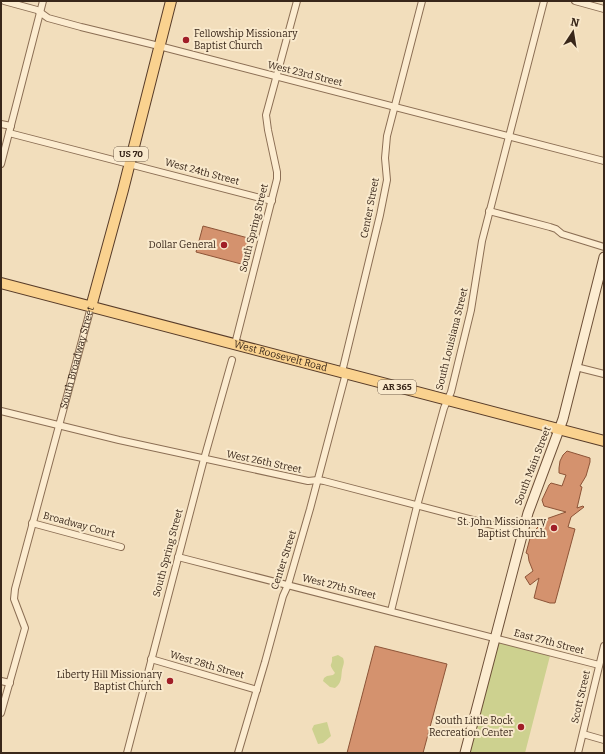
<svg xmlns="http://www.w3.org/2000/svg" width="605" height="754" font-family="Bitter,serif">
  <rect width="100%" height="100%" fill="#f2debc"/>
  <path fill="#cdd18f" d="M495 638 551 652 525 753H465Z
    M338 655 343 658C345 663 343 665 342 670 341 677 342 683 335 688L330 687 323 681 324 678 327 676 333 675 335 673C327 662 333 667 332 657Z
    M327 722 331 736 323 743 318 744 312 729 314 725Z"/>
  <path fill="#d4926e" stroke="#8d5437" d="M203 226 252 239 245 265 196 252Z
    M567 451 590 458V462L586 476 580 486 582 487 577 508 583 506 584 507 571 517 568 527 575 529 555 603H550L534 598 539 578 530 585 525 577 533 571 529 561 528 554 526 553 532 531H534L546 519 566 512 544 506 542 500 549 485 551 483 562 486 566 475 559 473V468L560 461 563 455Z
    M375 646 447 664 423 753H347Z"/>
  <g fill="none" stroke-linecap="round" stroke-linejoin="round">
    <g stroke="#8b6e54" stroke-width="8">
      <g id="street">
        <path d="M4 1 37 10 48 18 81 27 159 46 604 161"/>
        <path d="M575 1 604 9"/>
        <path d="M1 124 11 126"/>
        <path d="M9 133 272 201"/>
        <path d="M1 164 43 1"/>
        <path d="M489 211 550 227 556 229 562 234 604 247"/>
        <path d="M235 344 277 179V172L268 130 266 115 297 1"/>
        <path d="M576 367 604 374"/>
        <path d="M342 372 380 215 387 180 385 158 387 136 422 1"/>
        <path d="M1 411 119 440 308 481 318 480 324 481 523 533"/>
        <path d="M32 523 121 547"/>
        <path d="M178 557 599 665"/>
        <path d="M391 611 417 506 444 408 451 392 471 310 482 241 544 1"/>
        <path d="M151 659 257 690"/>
        <path d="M1 681 10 683"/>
        <path id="s1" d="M1 713 25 628 14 599 15 589 91 307"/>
        <path d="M583 734 604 740"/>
        <path d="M127 753 204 459 232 360"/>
        <path d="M238 753 265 662 283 596 288 585 310 509 346 373"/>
        <path d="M578 753 604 646"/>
      </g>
    </g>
    <g stroke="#6d4f37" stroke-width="11">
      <path id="secondary" d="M465 753 528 513 563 419 604 257"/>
    </g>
    <g stroke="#583c29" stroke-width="12">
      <g id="primary">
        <path id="s2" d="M1 283 604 441"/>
        <path d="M91 307 123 190 171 1"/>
      </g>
    </g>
    <use href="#street" stroke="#fcecd0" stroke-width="6"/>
    <use href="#secondary" stroke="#fcecd0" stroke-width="9"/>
    <use href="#primary" stroke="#fad28f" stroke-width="10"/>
  </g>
  <g fill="#a01e27" stroke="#f9e9cc" stroke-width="1.5">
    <circle cx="186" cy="40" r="4"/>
    <circle cx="224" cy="245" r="4"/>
    <circle cx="554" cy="528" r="4"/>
    <circle cx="170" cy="681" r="4"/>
    <circle cx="521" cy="727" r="4"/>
  </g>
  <g text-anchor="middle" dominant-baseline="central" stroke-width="4" stroke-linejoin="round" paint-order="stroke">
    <g fill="#f9e9cc" stroke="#73614f" stroke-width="1">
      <rect x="114" y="147" width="34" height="14" rx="3"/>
      <rect x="378" y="380" width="38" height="14" rx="3"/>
    </g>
    <g font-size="9" font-weight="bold" fill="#39271a">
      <text x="131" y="154">US 70</text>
      <text x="397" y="387">AR 365</text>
    </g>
    <g font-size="10" fill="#39271a" stroke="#f9e9cc" text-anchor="end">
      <text x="194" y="34" text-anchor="start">Fellowship Missionary<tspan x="194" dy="12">Baptist Church</tspan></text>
      <text x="216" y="245">Dollar General</text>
      <text x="546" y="522">St. John Missionary<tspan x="546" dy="12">Baptist Church</tspan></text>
      <text x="162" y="675">Liberty Hill Missionary<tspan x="162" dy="12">Baptist Church</tspan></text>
      <text x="513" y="721">South Little Rock<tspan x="513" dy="12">Recreation Center</tspan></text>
    </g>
    <g font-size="10" fill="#39271a" stroke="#f9e9cc">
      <text transform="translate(305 74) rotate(14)">West 23rd Street</text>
      <text transform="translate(202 172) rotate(15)">West 24th Street</text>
      <text transform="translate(370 208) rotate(-79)">Center Street</text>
      <text transform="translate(254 228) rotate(-76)">South Spring Street</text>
      <text transform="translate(452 339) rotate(-76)">South Louisiana Street</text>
      <text stroke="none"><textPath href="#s2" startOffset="289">West Roosevelt Road</textPath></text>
      <text stroke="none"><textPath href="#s1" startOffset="369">South Broadway Street</textPath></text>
      <text transform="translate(264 462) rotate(12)">West 26th Street</text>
      <text transform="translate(533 466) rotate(-69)">South Main Street</text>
      <text transform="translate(79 525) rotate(15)">Broadway Court</text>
      <text transform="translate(168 553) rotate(-75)">South Spring Street</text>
      <text transform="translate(284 560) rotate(-72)">Center Street</text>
      <text transform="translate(339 587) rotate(14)">West 27th Street</text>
      <text transform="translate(549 642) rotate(15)">East 27th Street</text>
      <text transform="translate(207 665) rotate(16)">West 28th Street</text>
      <text transform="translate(581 697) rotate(-77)">Scott Street</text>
    </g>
  </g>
  <rect width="605" height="754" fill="none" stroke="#39271a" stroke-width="4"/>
  <g transform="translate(573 32) rotate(12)" stroke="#f9e9cc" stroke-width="3" paint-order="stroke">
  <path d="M0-3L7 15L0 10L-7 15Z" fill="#39271a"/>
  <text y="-6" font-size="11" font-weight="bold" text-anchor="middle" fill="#39271a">N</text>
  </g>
</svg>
